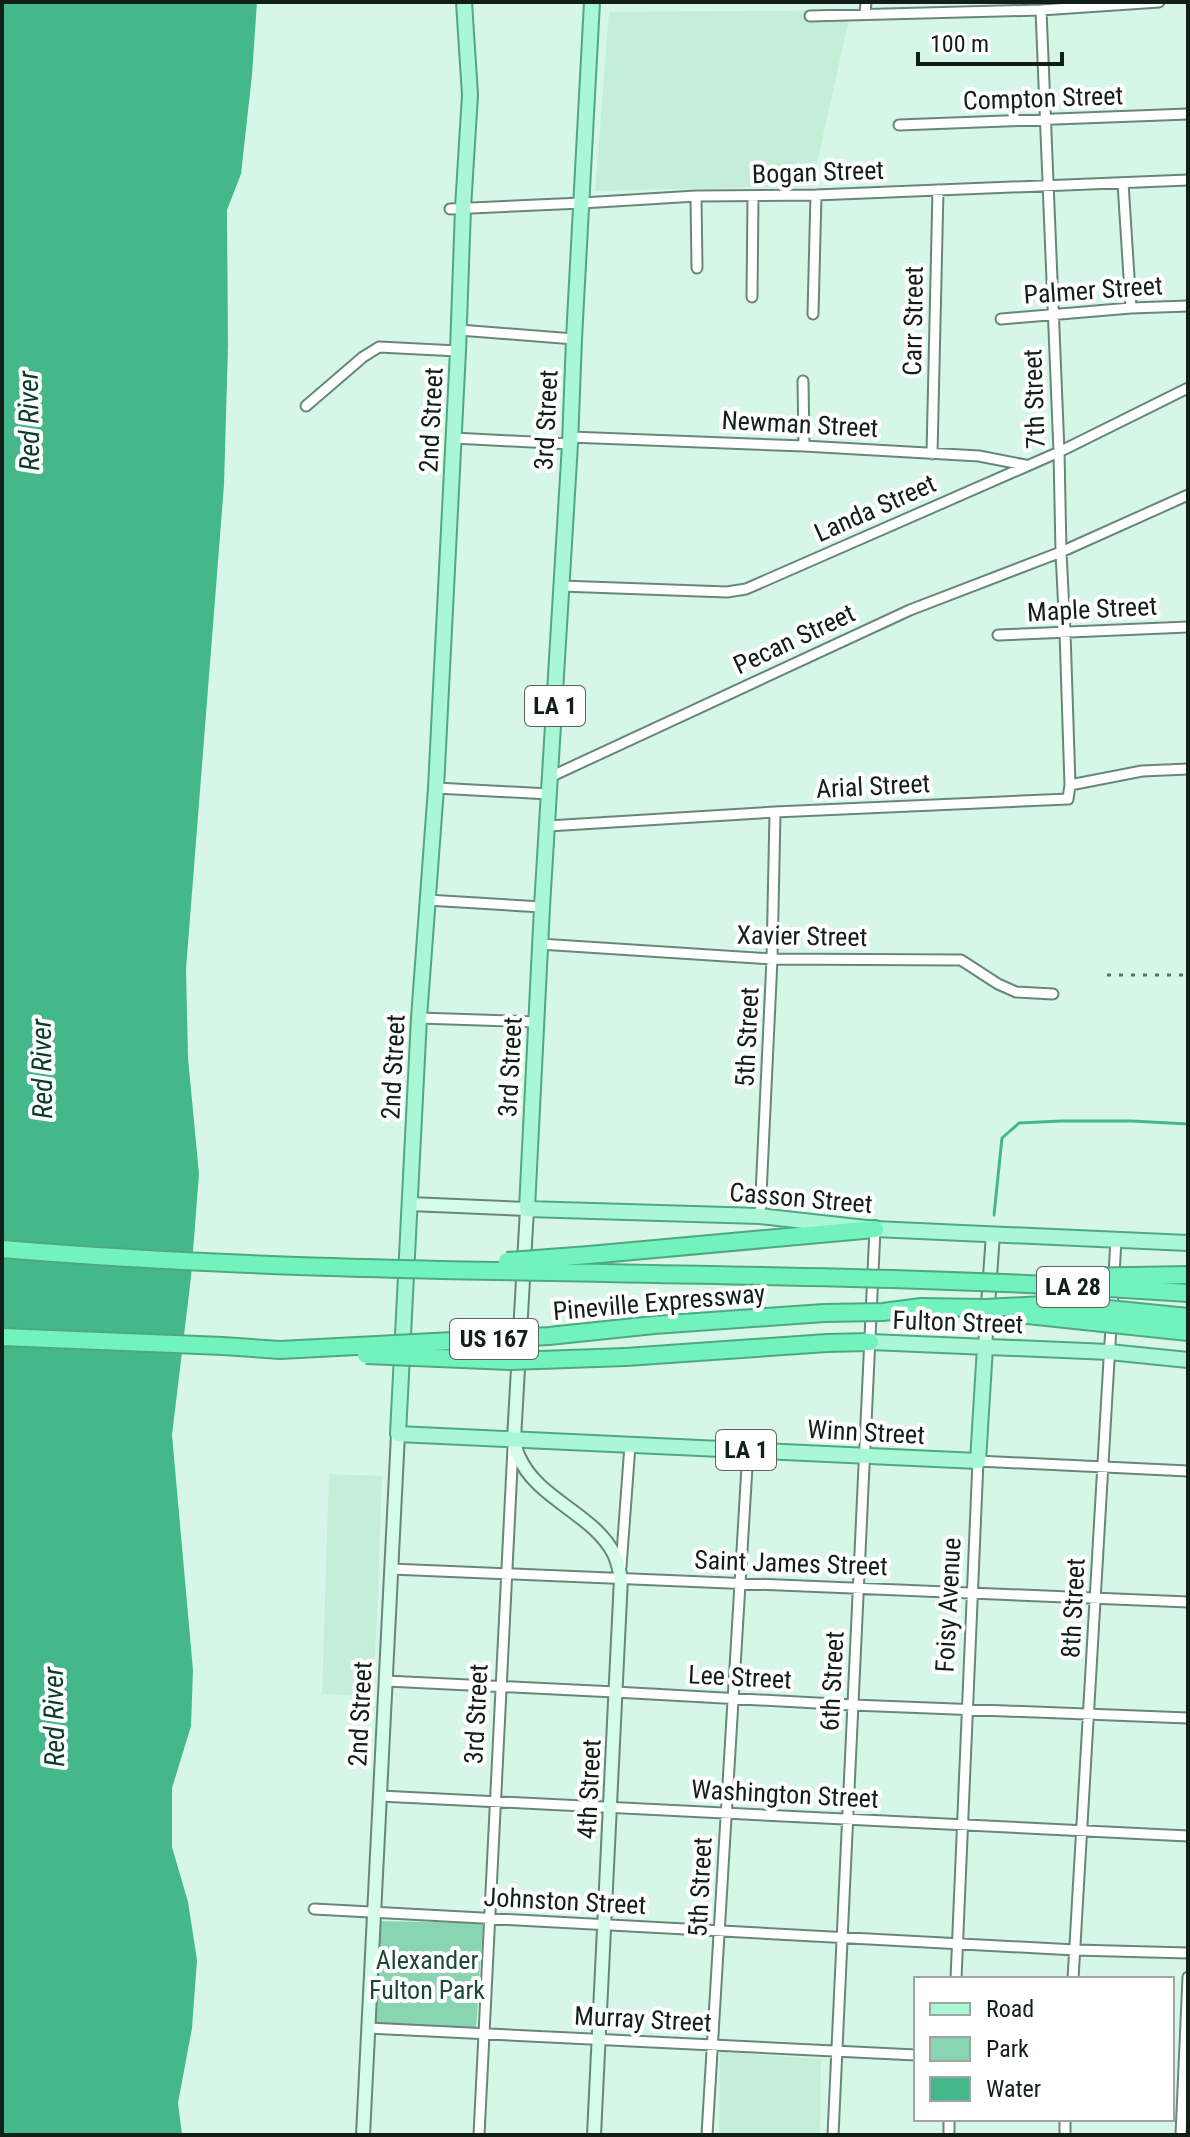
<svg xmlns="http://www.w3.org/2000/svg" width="1190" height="2137" font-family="'Roboto Condensed',sans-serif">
  <rect width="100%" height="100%" fill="#d6f7e7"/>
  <path fill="#c5eed9" d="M851 10 812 186 595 191 609 12Z
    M329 1474 382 1476 377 1617 372 1696 322 1694Z
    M720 2052 821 2059 820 2135H719Z"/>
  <path fill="#89d5b2" d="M376 1921 483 1923 476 2031 370 2027Z"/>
  <path fill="#45b88a" d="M2 2H257L252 75 241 174 227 210 228 346 224 485 186 969 188 1058 199 1174 191 1277 172 1435 193 1670 191 1726 172 1788V1847L188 1902 197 1960 192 2028 178 2103 182 2135H2Z"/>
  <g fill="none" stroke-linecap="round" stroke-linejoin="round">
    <path stroke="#45b88a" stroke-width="3" d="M994 1215 1002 1138 1019 1123 1061 1121H1132L1188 1124"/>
    <g stroke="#698779" stroke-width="13">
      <path id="minor" d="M1041 10 1059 452 1061 552 1065 632 1070 785
        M865 14 866 2
        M810 16 1041 10 1159 2
        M899 125 1188 114
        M1123 183 1131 308
        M696 196 697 268
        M450 209 582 203 696 196 816 195 1188 180
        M752 297 753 197
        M813 314 816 195
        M1001 319 1131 308 1188 306
        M459 330 574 339
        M803 381 804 446
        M306 406 363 357 379 347 458 351
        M570 437 804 446 979 456 1025 465
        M454 438 570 444
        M932 454 938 190
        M561 586 727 592 746 589 1059 452 1188 388
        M998 635 1188 627
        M550 777 910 610 1061 552 1188 495
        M436 788 549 794
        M548 826 775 812 1068 799 1070 785 1142 771 1188 769
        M427 900 542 907
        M540 944 772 959 961 960 998 984 1016 992 1053 994
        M419 1018 536 1022
        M760 1216 772 959 775 812
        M621 1567 630 1445
        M391 1569 1188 1602
        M386 1681 615 1692 853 1705 1188 1718
        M380 1796 1188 1836
        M314 1909 1075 1950 1188 1953
        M956 1979 978 1461 1188 1471
        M1073 1979 1116 1240
        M368 2028 916 2055
        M479 2135 513 1447
        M707 2135 748 1450
        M833 2135 875 1229
        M949 2135V2119
        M1065 2135V2119
        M1181 2135 1188 1977"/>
    </g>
    <g stroke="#698779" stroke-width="16">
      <path id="secondary" d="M410 1204 527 1209 514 1439C515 1445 516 1452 519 1457 537 1499 594 1514 614 1554 618 1562 619 1570 621 1578L594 2135
        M985 1347 993 1234
        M363 2135 398 1434"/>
    </g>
    <g stroke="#50a883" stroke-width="18">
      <path id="primary" d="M464 2 470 95 463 208 458 351 436 788 419 1018 398 1434 978 1461 985 1347
        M592 2 574 339 570 444 542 907 527 1209 760 1216 875 1229 1188 1243
        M870 1342 1109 1352 1188 1360"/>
    </g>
    <g stroke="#50a883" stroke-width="20">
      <path id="motorway" d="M589 1255 875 1229
        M626 1357 827 1343 870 1342"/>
    </g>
    <use href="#minor" stroke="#fff" stroke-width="9"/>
    <use href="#secondary" stroke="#d5fbeb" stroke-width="12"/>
    <use href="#primary" stroke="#aaf7d7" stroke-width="14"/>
    <use href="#motorway" stroke="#72f2bc" stroke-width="16"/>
    <path stroke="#5c7066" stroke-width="3" stroke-dasharray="4 8" stroke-linecap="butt" d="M1107 975H1188"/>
    <g stroke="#50a883" stroke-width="20" stroke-linecap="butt">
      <path id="motorway-bridge" d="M2 1249C396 1282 793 1265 1188 1293
        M507 1261 589 1255
        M1075 1277 1188 1275
        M1018 1314 1188 1332
        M2 1337 223 1346 280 1350 549 1336 654 1325 824 1313 883 1312 921 1307 985 1308 1044 1305 1098 1308 1188 1317
        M366 1355 510 1361 626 1357"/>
    </g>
    <use href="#motorway-bridge" stroke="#72f2bc" stroke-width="16"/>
  </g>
  <g text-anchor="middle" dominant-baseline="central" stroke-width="8" stroke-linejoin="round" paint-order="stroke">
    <g fill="#fff" stroke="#59625d" stroke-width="2">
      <rect x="525" y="686" width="60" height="40" rx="6"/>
      <rect x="1037" y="1267" width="72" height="40" rx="6"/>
      <rect x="450" y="1319" width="88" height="40" rx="6"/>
      <rect x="716" y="1430" width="60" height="40" rx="6"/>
    </g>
    <g font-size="24" font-weight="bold" fill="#121e18">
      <text x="555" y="706">LA 1</text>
      <text x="1073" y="1287">LA 28</text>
      <text x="494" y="1339">US 167</text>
      <text x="746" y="1450">LA 1</text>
    </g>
    <g font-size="26" fill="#121e18" stroke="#fff">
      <text transform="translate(1043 98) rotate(-2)">Compton Street</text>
      <text transform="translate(818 172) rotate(-2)">Bogan Street</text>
      <text transform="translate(1093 290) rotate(-4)">Palmer Street</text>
      <text transform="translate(913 321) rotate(-89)">Carr Street</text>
      <text transform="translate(1034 399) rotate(-92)">7th Street</text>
      <text transform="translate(431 420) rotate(-87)">2nd Street</text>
      <text transform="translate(546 420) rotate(-87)">3rd Street</text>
      <text transform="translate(800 424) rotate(3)">Newman Street</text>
      <text transform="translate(875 508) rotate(-24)">Landa Street</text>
      <text transform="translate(1092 609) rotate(-3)">Maple Street</text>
      <text transform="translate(794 639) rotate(-25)">Pecan Street</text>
      <text transform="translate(873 786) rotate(-3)">Arial Street</text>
      <text transform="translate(802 936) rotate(1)">Xavier Street</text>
      <text transform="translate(747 1037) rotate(-87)">5th Street</text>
      <text transform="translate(393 1067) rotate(-87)">2nd Street</text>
      <text transform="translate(510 1067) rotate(-87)">3rd Street</text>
      <text transform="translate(801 1198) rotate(5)">Casson Street</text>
      <text transform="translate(659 1302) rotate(-5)">Pineville Expressway</text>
      <text transform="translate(958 1322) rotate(2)">Fulton Street</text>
      <text transform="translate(866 1432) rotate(3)">Winn Street</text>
      <text transform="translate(791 1563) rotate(2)">Saint James Street</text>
      <text transform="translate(948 1605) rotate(-87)">Foisy Avenue</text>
      <text transform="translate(1073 1608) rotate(-87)">8th Street</text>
      <text transform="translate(740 1677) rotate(3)">Lee Street</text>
      <text transform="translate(832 1681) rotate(-87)">6th Street</text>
      <text transform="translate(360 1714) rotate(-87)">2nd Street</text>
      <text transform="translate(476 1714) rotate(-87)">3rd Street</text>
      <text transform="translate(589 1789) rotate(-87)">4th Street</text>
      <text transform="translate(785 1794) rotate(3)">Washington Street</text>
      <text transform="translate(700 1887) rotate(-87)">5th Street</text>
      <text transform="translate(565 1901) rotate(3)">Johnston Street</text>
      <text transform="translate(643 2019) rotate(3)">Murray Street</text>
    </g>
    <g font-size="26" fill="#1a4936" stroke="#fff">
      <text x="427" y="1960">Alexander<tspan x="427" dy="30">Fulton Park</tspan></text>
    </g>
    <g font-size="28" font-style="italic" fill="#093c29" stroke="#fff">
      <text transform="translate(29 421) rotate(-91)">Red River</text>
      <text transform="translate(42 1069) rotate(-91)">Red River</text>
      <text transform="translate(54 1717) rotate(-91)">Red River</text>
    </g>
  </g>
  <rect width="1190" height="2137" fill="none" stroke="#121e18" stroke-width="8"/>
  <rect x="914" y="1977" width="260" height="144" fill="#ffffff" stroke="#a0a5a3" stroke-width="2"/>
  <rect x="930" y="2003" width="40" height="12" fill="#aaf7d7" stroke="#a0a5a3" stroke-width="2"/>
  <text x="986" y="2017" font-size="24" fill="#121e18">Road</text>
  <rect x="930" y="2037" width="40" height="24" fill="#89d5b2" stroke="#a0a5a3" stroke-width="2"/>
  <text x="986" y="2057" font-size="24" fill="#121e18">Park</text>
  <rect x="930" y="2077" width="40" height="24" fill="#45b88a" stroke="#a0a5a3" stroke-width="2"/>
  <text x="986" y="2097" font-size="24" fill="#121e18">Water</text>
  <path d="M918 52v12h144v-12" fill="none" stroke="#121e18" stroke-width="4"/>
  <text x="930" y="52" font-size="24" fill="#121e18" stroke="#ffffff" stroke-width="6" paint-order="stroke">100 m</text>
</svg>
